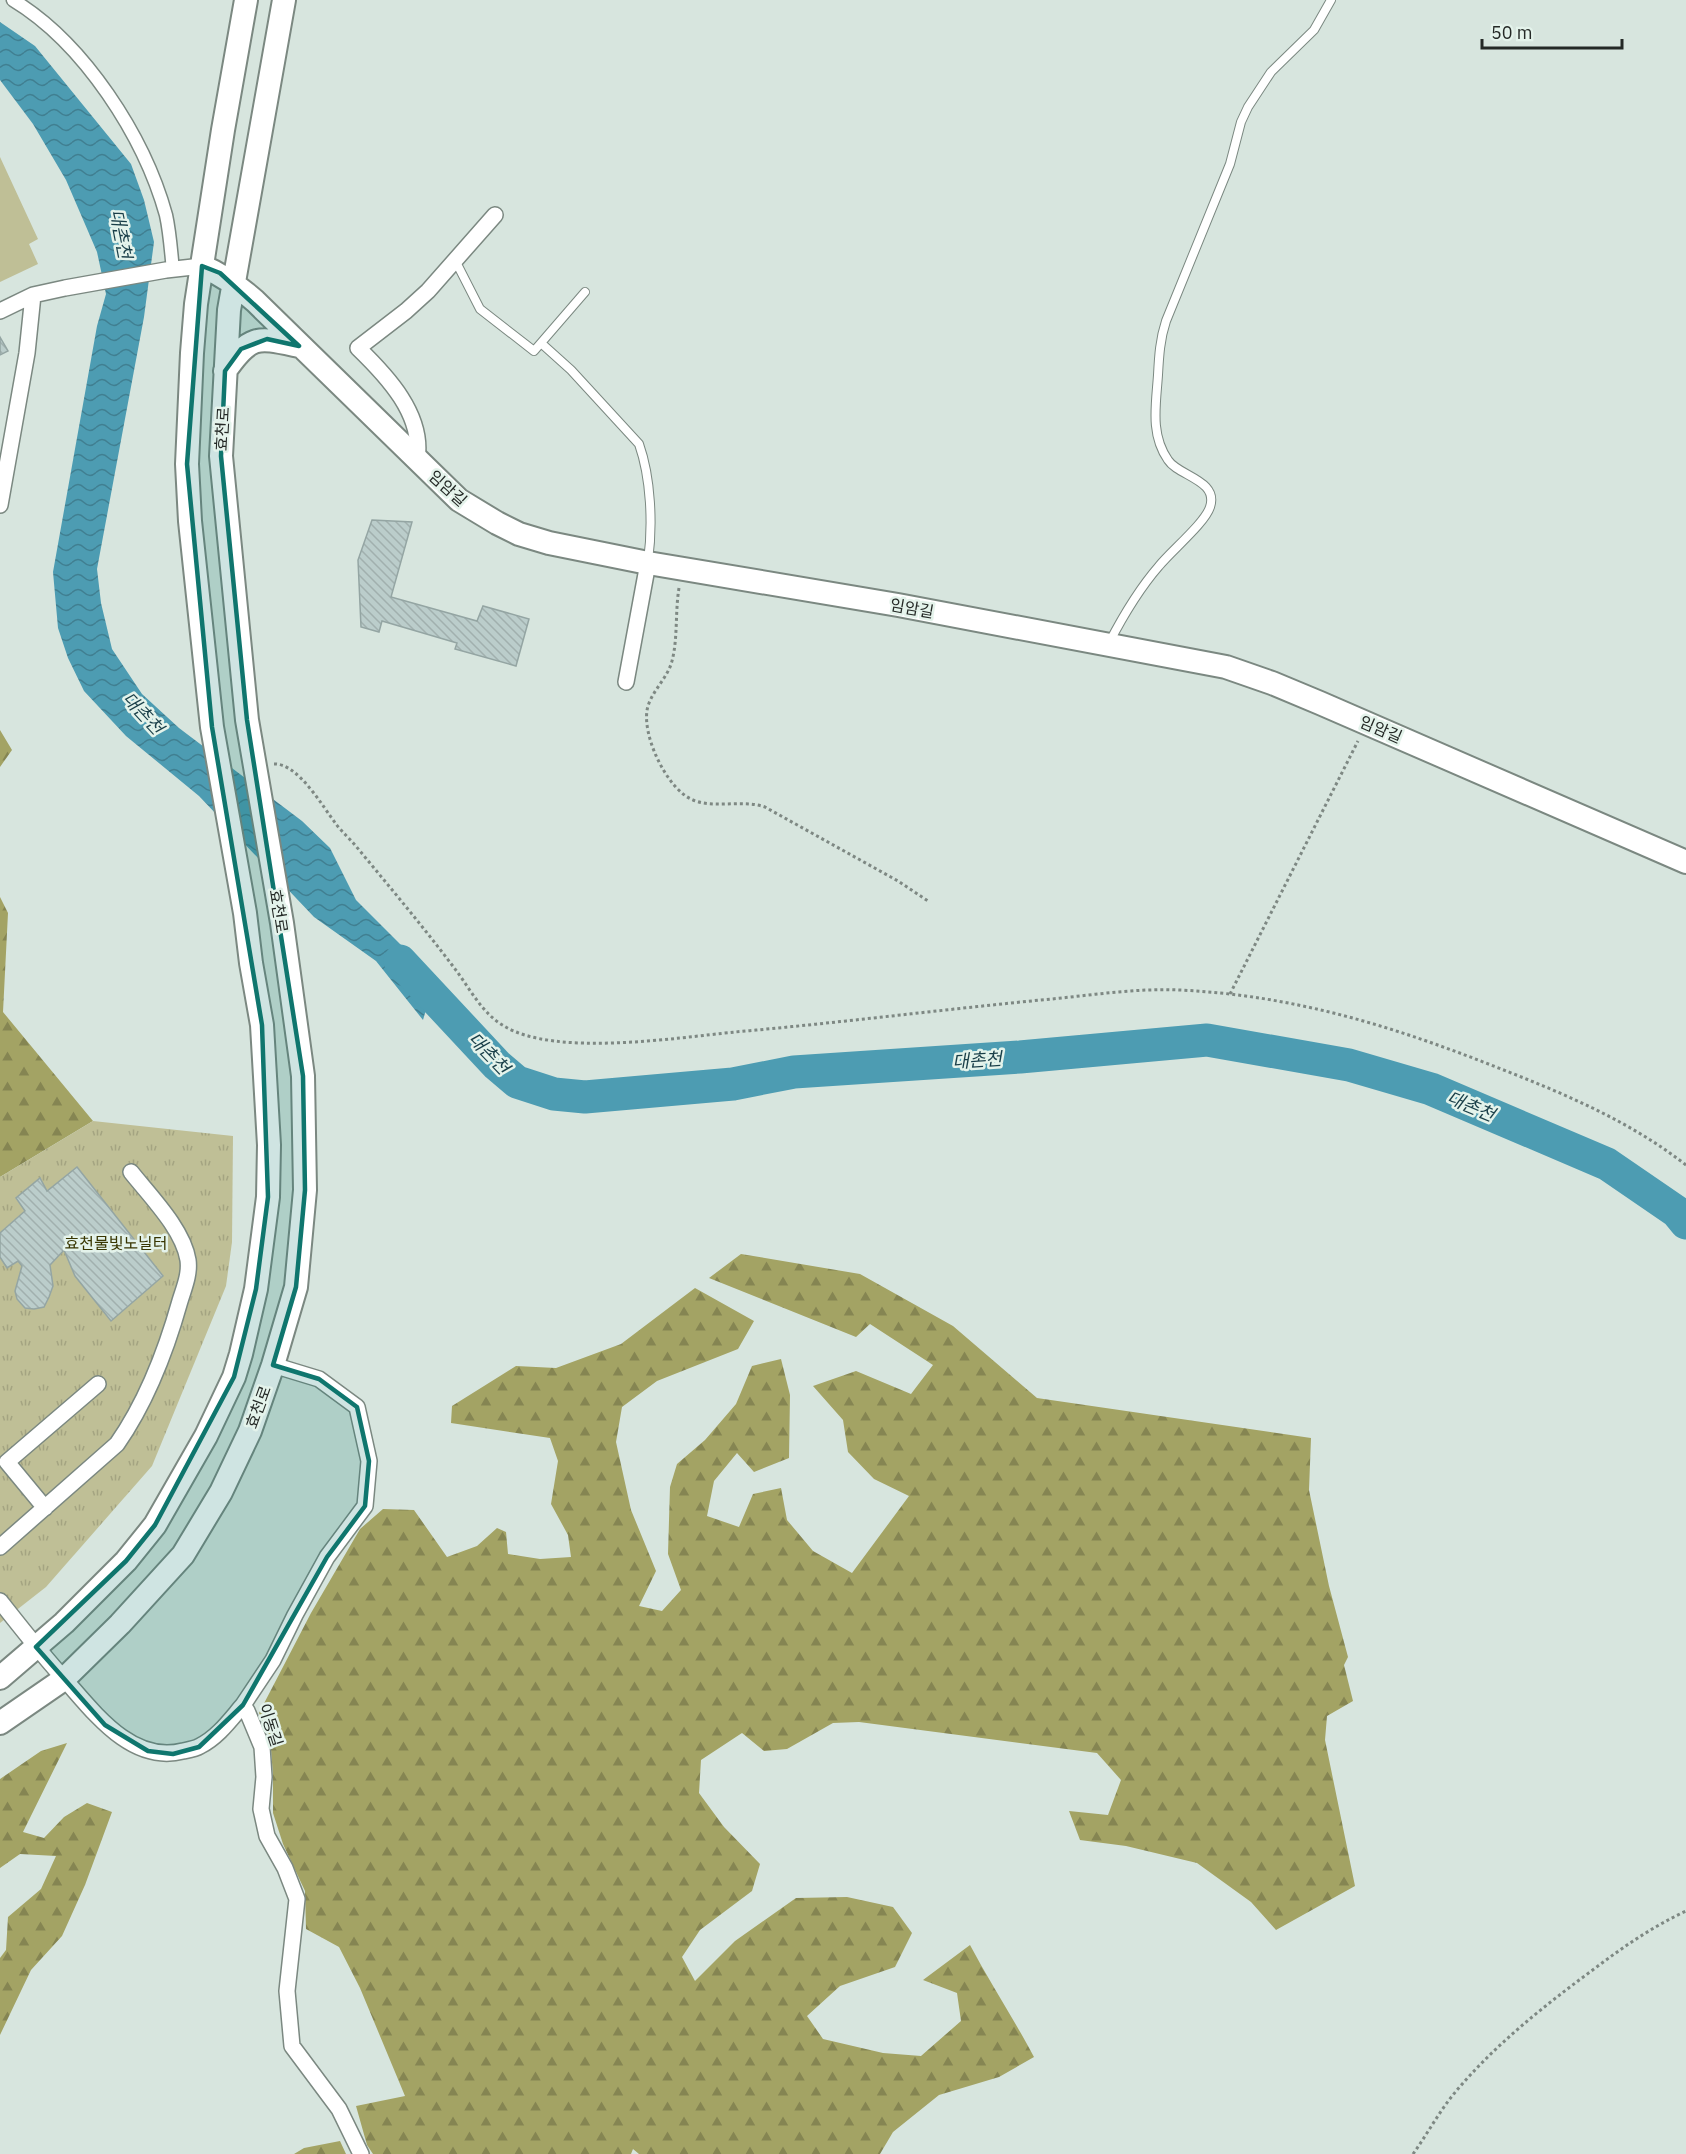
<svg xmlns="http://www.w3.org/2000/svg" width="1686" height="2154" font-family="'IBM Plex Sans','Noto Sans KR',sans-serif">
  <defs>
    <pattern id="forest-firs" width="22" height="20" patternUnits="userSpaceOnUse" patternTransform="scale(1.5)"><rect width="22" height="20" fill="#a3a364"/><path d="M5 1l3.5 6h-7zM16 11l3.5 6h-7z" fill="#858552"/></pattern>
    <pattern id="park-tufts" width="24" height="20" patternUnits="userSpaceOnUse" patternTransform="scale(1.5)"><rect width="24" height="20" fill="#bfbf96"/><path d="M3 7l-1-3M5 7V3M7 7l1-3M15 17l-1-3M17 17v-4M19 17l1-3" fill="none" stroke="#a4a481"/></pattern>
    <pattern id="water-waves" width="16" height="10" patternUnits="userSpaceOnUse" patternTransform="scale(1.5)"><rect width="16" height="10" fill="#4d9cb2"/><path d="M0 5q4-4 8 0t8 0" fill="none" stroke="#407f91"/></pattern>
    <pattern id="building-back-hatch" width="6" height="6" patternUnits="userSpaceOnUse" patternTransform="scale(1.5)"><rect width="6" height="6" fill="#bbcdcb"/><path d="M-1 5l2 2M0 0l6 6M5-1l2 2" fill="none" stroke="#a1b0ae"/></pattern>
  </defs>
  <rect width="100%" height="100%" fill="#d7e5de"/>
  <path fill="url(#forest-firs)" d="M0 730 12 750 0 767Z
    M0 897 8 913 3 1012 93 1121 0 1177Z
    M741 1254 860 1274 953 1326 1037 1398 1311 1438 1309 1490 1329 1586 1348 1657 1344 1665 1353 1701 1327 1716 1325 1740 1355 1886 1276 1930 1251 1902 1197 1863 1126 1846 1080 1840 1069 1811 1108 1815 1121 1780 1097 1753 859 1722 833 1723 787 1749 764 1751 742 1733 701 1760 699 1793 724 1827 760 1864 752 1891 700 1930 682 1957 695 1981 735 1941 796 1898 847 1897 893 1907 912 1933 895 1967 840 1986 807 2016 823 2039 883 2053 921 2056 961 2021 957 1993 923 1980 970 1945C990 1983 1014 2019 1034 2057L999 2077 939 2095 893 2132 880 2154H639L633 2149 631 2154H373L367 2145 356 2106 405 2096 360 1988 339 1947 306 1929 305 1891 283 1844 273 1813V1775L270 1737 259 1713 311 1613 360 1529 383 1509 414 1510 447 1557 477 1546 497 1528 506 1532 508 1554 540 1559 571 1557 568 1535 551 1504 558 1461 550 1438 451 1423 452 1406 516 1366 556 1368 621 1344 695 1288 754 1321 738 1349 657 1381 622 1407 616 1442 631 1510 656 1571 639 1606 662 1611 681 1590 668 1554 670 1487 677 1464 705 1440 736 1404 752 1366 781 1359 790 1395 789 1458 754 1472 737 1453 714 1481 707 1516 739 1527 753 1494 781 1488 787 1520 813 1551 852 1573 909 1496 874 1479 848 1452 843 1420 813 1386 856 1371 911 1394 933 1365 870 1324 856 1337 709 1278Z
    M67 1743 23 1832 44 1838 64 1817 87 1803 112 1812 85 1885 62 1936 31 1970 0 2035V1958L6 1950 8 1917 41 1889 56 1856 20 1854 0 1868V1779L41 1751Z
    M340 2141 346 2154H294L304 2148Z"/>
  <path fill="url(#park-tufts)" d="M93 1121 233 1136 232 1242 226 1286 152 1466 46 1587 0 1623V1177Z"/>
  <path fill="#bfbf96" d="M0 157 38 239 29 244 38 264 0 282Z"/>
  <path fill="url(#water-waves)" d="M0 22 35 46 131 164 144 200 154 242 144 317 97 569 101 603 112 649 142 694 179 728 302 821 330 848 356 900 415 959 436 976 423 1020 376 961 314 917 199 796 126 736 84 691 68 658 58 628 53 572 97 326 106 294 97 252 66 180 33 124 0 80Z"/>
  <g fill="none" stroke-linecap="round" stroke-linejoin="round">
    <path stroke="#4d9cb2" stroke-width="33" d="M400 961 497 1065 517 1082 554 1094 585 1097 733 1084 794 1072 1020 1057 1207 1040 1349 1065 1431 1089 1607 1164 1677 1212 1686 1223"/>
  </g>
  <path fill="url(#building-back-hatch)" stroke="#94a5a3" stroke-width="1.5" d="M0 337 8 351 0 355Z
    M372 520 412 522 391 597 477 621 483 606 529 619 516 666 455 649 457 643 382 621 379 632 361 627 358 560Z
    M77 1167 163 1276 111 1321 75 1276 64 1250 50 1265 53 1286 49 1297 44 1307 34 1309 25 1308 17 1299 15 1291 22 1266 18 1261 7 1268 0 1257V1233L25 1211 16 1198 40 1178 47 1191Z"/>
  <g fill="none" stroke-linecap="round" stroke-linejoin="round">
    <g stroke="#7b8881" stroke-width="10">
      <path id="service" d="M455 260 480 309 534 351 585 292
        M541 343 571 370 639 444C651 478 653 525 648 561
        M1109 643C1123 616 1139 589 1159 566 1171 551 1205 523 1210 507 1219 480 1178 476 1168 460 1150 434 1156 405 1158 375 1159 356 1160 339 1166 321L1230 164 1241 122 1248 107 1271 72 1314 30 1331 0"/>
    </g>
    <g stroke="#7b8881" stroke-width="15">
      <path id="pedestrian" d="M13 0C84 43 144 136 166 215 170 233 171 252 173 270"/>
    </g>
    <g stroke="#7b8881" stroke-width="18">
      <path id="minor" d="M0 311 33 295 65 288 166 270 202 266
        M417 459C424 415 387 376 358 348L406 311 428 291 495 215
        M0 505 27 353 33 295
        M626 682 648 563
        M273 1365 319 1379 357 1407 369 1461 365 1506 327 1557 295 1615 273 1660 243 1705 247 1711 262 1747 264 1777 261 1809 267 1836 285 1868 297 1899 287 1991 292 2046 339 2109 361 2154
        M45 1508 7 1462 98 1384
        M0 1547 117 1444C147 1401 166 1351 180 1301 184 1288 190 1274 188 1260 183 1229 150 1196 131 1172
        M0 1601C22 1629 43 1656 67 1682 96 1715 133 1764 183 1751 188 1750 195 1749 200 1746 218 1737 230 1720 243 1705"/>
    </g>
    <g stroke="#7b8881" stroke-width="26">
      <path id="secondary" d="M202 266C223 275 238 286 255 301L459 500 497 523 519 534 549 543 648 563 898 605 1226 667 1272 683 1320 703 1686 862
        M225 371C251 334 257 337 299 346
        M0 1678 64 1623 126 1561 155 1525 206 1436 234 1377 241 1354 256 1289 268 1197 269 1145 262 1025 251 963 245 913 212 727 190 521 187 464 192 353 196 304 223 130 246 0
        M0 1723 64 1679 120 1624 183 1555 221 1492 250 1431 273 1365 296 1287 305 1190 303 1076 282 923 247 720 221 456 229 310 284 0"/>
    </g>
    <path stroke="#7e8883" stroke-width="3" stroke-dasharray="3 3" stroke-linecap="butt" d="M679 588C675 612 678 638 672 661 668 677 653 690 648 706 640 732 666 789 693 800 715 809 742 799 765 807L898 881 928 901
      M274 764C298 763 323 807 336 824 342 832 349 838 355 845 388 885 421 924 452 965 468 985 481 1013 504 1026 555 1057 675 1038 735 1032 837 1023 939 1010 1041 1000 1087 996 1133 988 1179 990 1291 995 1389 1025 1491 1065 1560 1092 1627 1119 1686 1165
      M1230 994 1358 741
      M1413 2154C1428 2133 1440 2110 1457 2090 1497 2043 1544 2006 1594 1969 1623 1947 1652 1927 1686 1911"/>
    <use href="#service" stroke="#fff" stroke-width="8"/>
    <use href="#pedestrian" stroke="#fff" stroke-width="12"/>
    <use href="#minor" stroke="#fff" stroke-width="15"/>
    <use href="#secondary" stroke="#fff" stroke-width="22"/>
  </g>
  <path fill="#0f766e" fill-opacity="0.2" stroke="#0f766e" stroke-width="4.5" stroke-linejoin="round" d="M202 266 220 273 299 346 267 339 241 349 225 371 221 456 247 720 303 1076 305 1190 296 1287 273 1365 319 1379 357 1407 369 1461 365 1506 327 1557 243 1705 199 1747 173 1754 148 1751 105 1725 36 1647 126 1561 155 1525 234 1377 256 1289 268 1197 262 1025 212 727 187 464Z"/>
  <g text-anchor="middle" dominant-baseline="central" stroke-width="5" stroke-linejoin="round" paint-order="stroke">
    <g font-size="16" fill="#242926" stroke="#e4f3eb">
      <text transform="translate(222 429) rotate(-87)">효천로</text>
      <text transform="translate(448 488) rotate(42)">임암길</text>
      <text transform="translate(912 608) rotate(10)">임암길</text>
      <text transform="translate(1381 729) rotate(23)">임암길</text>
      <text transform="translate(279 911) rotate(81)">효천로</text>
      <text transform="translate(258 1407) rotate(-70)">효천로</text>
      <text transform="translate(271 1725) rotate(72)">이동길</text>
    </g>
    <g font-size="16" fill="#383602" stroke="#e4f3eb">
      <text x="116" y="1243">효천물빛노닐터</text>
    </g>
    <g font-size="18" font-style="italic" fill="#193e48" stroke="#e4f3eb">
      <text transform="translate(121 234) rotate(79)">대촌천</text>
      <text transform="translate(143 713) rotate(47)">대촌천</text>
      <text transform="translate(489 1053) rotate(46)">대촌천</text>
      <text transform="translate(977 1060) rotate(-4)">대촌천</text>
      <text transform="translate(1471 1106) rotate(23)">대촌천</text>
    </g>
  </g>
  <path d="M1482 39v9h140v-9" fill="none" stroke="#242926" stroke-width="3"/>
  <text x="1491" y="39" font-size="18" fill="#242926" stroke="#e4f3eb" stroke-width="4.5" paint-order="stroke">50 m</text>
</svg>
